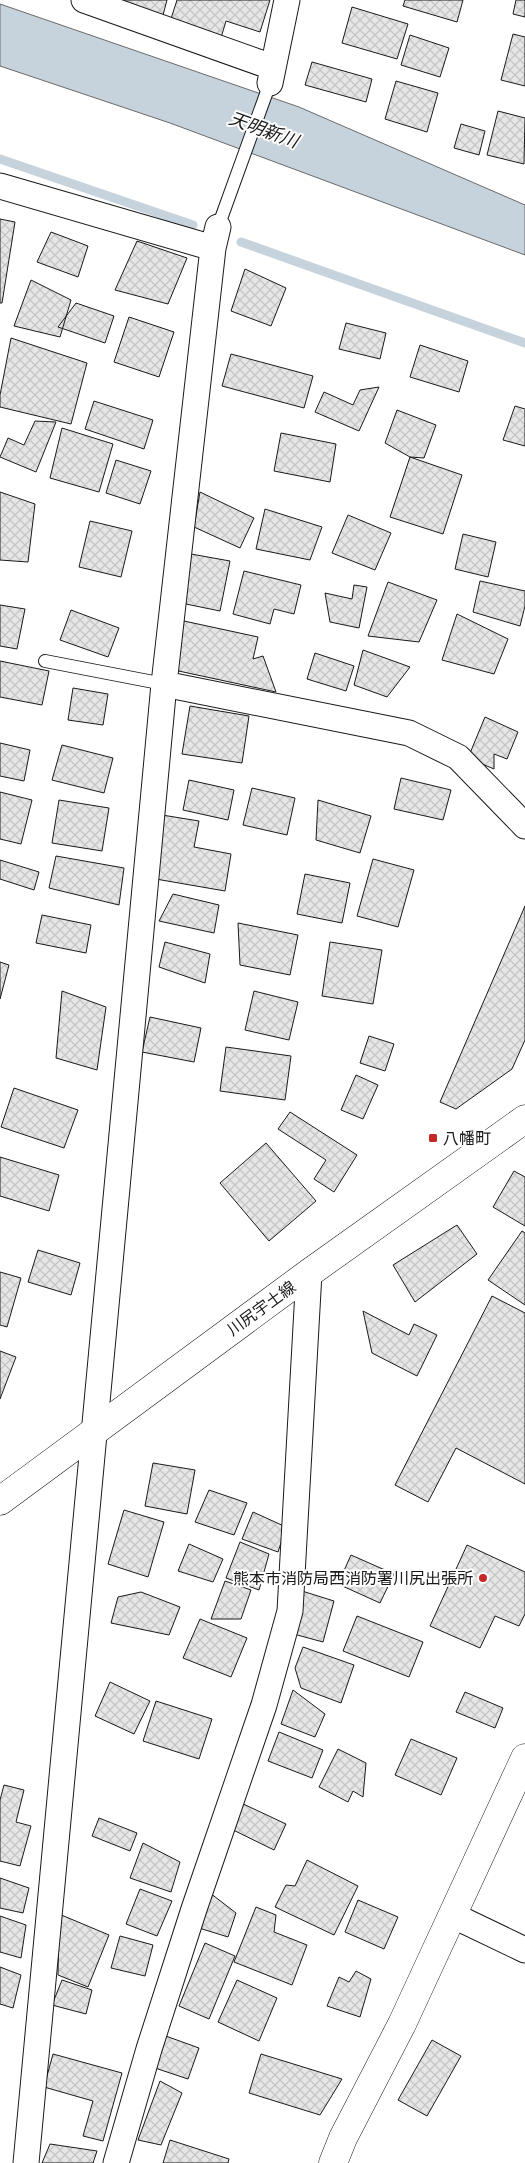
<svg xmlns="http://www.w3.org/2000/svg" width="525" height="2163" font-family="'Open Sans','Noto Sans JP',sans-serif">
  <defs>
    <pattern id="building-cross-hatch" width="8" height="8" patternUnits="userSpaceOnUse" patternTransform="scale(1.25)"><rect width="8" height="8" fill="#e6e6e6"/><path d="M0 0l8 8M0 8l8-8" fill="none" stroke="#c5c5c5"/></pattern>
  </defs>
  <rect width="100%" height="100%" fill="#fff"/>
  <path fill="#c6d2dc" stroke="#6a6a6a" d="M0 4 299 107 525 205V255L170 123 0 66Z"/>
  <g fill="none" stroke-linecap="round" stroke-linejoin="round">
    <path stroke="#c6d2dc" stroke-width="9" d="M0 159 193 225
      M241 242 525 343"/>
  </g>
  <path fill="url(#building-cross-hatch)" stroke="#1a1a1a" d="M106 0H167L163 15Z
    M177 0H270L260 32 226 21 220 41 169 25Z
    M405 0H463L457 22 403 6Z
    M516 0H525V17L513 14Z
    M352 7 408 24 397 59 342 43Z
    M513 34 525 37V86L501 80Z
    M410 35 449 48 440 77 401 65Z
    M312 62 372 79 366 102 305 85Z
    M396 81 438 93 427 132 385 119Z
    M498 111 525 118 524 164 487 155Z
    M461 124 485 131 479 155 454 148Z
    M0 219 15 222 2 303H0Z
    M51 232 88 246 78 277 37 262Z
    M137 241 187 258 168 304 115 290Z
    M245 269 286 288 271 326 231 311Z
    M31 280 71 300 60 337 14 326Z
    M76 303 114 316 105 343 58 327Z
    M129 317 174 332 159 377 114 362Z
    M346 323 386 333 380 359 339 349Z
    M11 338 87 363 71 424 0 407V395Z
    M420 345 468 361 459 392 410 377Z
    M231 354 313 376 304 408 222 386Z
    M379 387 359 431 315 412 324 392 353 405 360 390Z
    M94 401 153 420 144 449 85 429Z
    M515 406 525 409V446L503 440Z
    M397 410 436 425 424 458 410 457 385 443Z
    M35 421 56 422 36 472 0 457 8 438 24 445Z
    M62 428 113 444 99 492 50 478Z
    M281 433 336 444 330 482 274 471Z
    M410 457 462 475 443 534 390 517Z
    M116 460 151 471 140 504 106 493Z
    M0 492 35 504 28 562 0 560Z
    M200 492 254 518 240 548 194 527Z
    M265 509 322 527 310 560 256 549Z
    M348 515 391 533 375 570 332 553Z
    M90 521 132 531 121 577 79 567Z
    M463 534 496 542 488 577 455 569Z
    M191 554 230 561 220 611 181 603Z
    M244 571 301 585 294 614 274 609 270 624 233 614Z
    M480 581 525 591V606L520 626 473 612Z
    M388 582 437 600 419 642 368 636Z
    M354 585 367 587 359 628 330 622 325 593 352 599Z
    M0 605 25 609 17 649 0 646Z
    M71 610 119 628 108 657 60 640Z
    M457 614 508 639 494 674 442 660Z
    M184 621 258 637 253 659 263 656 276 692 174 670Z
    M363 650 410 667 387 697 354 685Z
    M315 653 354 666 346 691 307 679Z
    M0 661 49 671 42 705 0 697Z
    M73 688 108 694 103 725 68 720Z
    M190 706 249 716 242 763 182 754Z
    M485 717 518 732 507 759 494 754V769L468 758Z
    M0 743 30 750 24 781 0 776Z
    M62 745 113 758 104 793 52 780Z
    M401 778 451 790 443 820 394 809Z
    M189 780 234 790 228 820 183 810Z
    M252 788 295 798 287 835 243 825Z
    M0 792 32 800 21 844 0 839Z
    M59 800 109 808 102 851 52 843Z
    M318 800 371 816 360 853 316 840Z
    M162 815 199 821 194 847 231 854 225 891 150 878Z
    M56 856 124 868 119 905 49 888Z
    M373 859 414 870 398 927 357 916Z
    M0 860 39 872 34 890 0 879Z
    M305 874 350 883 342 923 297 914Z
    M173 894 219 905 214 933 159 921Z
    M525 906V1040L512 1069 456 1109 440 1102Z
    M42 915 91 925 86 953 36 943Z
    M238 923 298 935 290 975 240 965Z
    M165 942 210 954 205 983 159 967Z
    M330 942 382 950 373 1004 322 996Z
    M0 962 9 965 0 999Z
    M62 991 106 1007 97 1070 56 1058Z
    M254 991 298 1002 289 1040 245 1030Z
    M150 1017 201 1028 194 1062 142 1052Z
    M369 1036 394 1044 385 1071 360 1063Z
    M226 1047 291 1056 285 1100 220 1091Z
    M356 1075 378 1085 363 1119 341 1110Z
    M14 1088 78 1110 64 1148 1 1127Z
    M290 1112 357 1155 334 1192 314 1179 326 1160 278 1129Z
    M266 1143 316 1201 269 1241 220 1183Z
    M0 1157 59 1175 49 1211 0 1196Z
    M514 1171 525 1177V1226L493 1207Z
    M457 1225 477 1254 415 1302 393 1265Z
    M522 1231 525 1233V1305L488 1280Z
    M38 1250 80 1263 71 1295 28 1282Z
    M0 1272 21 1278 7 1327 0 1325Z
    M492 1296 525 1313V1484L456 1448 428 1502 395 1485Z
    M363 1311 409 1335 414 1324 437 1335 417 1376 372 1353Z
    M0 1351 16 1357 0 1399Z
    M153 1463 195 1470 187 1514 145 1506Z
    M209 1490 247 1503 234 1535 195 1522Z
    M124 1510 164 1522 148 1577 108 1564Z
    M253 1512 286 1527 278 1552 242 1539Z
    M240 1542 269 1554 259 1590 226 1578Z
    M189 1544 223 1559 213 1582 178 1571Z
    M467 1545 525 1572V1614L519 1626 495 1616 480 1648 430 1626Z
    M351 1555 394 1574 380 1603 338 1584Z
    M225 1581 251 1590 241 1619H211Z
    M302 1591 334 1601 323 1642 290 1633Z
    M141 1592 180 1607 169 1635 111 1623 118 1597Z
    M357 1616 423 1642 409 1677 343 1651Z
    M200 1619 247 1638 231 1677 183 1658Z
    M303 1647 354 1665 341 1703 301 1688 295 1668Z
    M110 1682 150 1701 134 1734 95 1716Z
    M293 1690 325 1714 315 1737 281 1724Z
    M465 1692 503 1708 495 1728 456 1712Z
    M156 1701 212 1719 199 1759 143 1741Z
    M279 1732 323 1750 312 1778 268 1761Z
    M411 1739 457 1758 441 1795 395 1775Z
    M338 1749 366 1763 363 1797 353 1791 348 1802 319 1787Z
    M4 1785 24 1790 16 1822 31 1826 20 1866 0 1861V1800Z
    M239 1802 286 1824 274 1850 227 1827Z
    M99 1818 137 1833 130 1851 92 1836Z
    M143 1843 180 1862 171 1892 130 1878Z
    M307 1860 358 1886 334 1935 275 1907 286 1885 295 1886Z
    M0 1878 29 1888 23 1913 0 1908Z
    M140 1889 172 1901 157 1936 126 1924Z
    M210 1893 236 1913 228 1937 199 1928Z
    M358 1900 398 1917 384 1949 345 1932Z
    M256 1907 276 1915 274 1932 307 1945 292 1985 234 1962Z
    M59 1914 109 1935 88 1987 58 1975Z
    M0 1916 26 1925 21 1958 0 1952Z
    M120 1936 153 1945 145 1976 111 1968Z
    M205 1943 235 1956 209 2019 179 2006Z
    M0 1967 21 1975 13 2008 0 2004Z
    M356 1971 371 1979 360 2017 327 2006 339 1977 349 1982Z
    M62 1980 92 1990 86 2014 52 2005Z
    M237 1980 277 1998 259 2041 218 2022Z
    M163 2035 199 2048 188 2079 152 2067Z
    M432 2040 461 2056 427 2116 398 2100Z
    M53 2054 122 2073 103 2141 83 2136 93 2101 44 2087Z
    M261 2054 342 2079 320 2115 249 2093Z
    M160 2081 182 2093 161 2145 138 2140Z
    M170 2140 229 2159 228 2163H163Z
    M50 2144 97 2151 93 2163H42Z"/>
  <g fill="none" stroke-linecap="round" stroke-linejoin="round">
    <g stroke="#1a1a1a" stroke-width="14">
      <path id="lane" d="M218 227 270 83
        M45 661 164 684"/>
    </g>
    <g stroke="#1a1a1a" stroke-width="27">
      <path id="street" d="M84 0 272 67
        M270 83 287 0
        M0 186 213 248
        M164 684 409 733 458 757 525 826
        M452 1915 525 1950
        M26 2163 164 684 213 248 218 227
        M116 2163 149 2049 194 1909 264 1705 290 1611 309 1273"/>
    </g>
    <g stroke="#1a1a1a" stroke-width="29">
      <path id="secondary" d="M0 1501 309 1273 525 1119
        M333 2163 343 2138 402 2024 525 1758"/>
    </g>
    <use href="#lane" stroke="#fff" stroke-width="12"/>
    <use href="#street" stroke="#fff" stroke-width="25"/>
    <use href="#secondary" stroke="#fff" stroke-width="28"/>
  </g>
  <g fill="#c62828" stroke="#fff" stroke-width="2">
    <rect x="428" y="1133" width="10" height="10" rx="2.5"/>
    <circle cx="483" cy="1578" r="5"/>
  </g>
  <g text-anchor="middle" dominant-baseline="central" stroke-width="4" stroke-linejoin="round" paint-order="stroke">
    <g font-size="16" fill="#1a1a1a" stroke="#fff" text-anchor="start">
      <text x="443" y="1138">八幡町</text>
      <text x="473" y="1578" text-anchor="end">熊本市消防局西消防署川尻出張所</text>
    </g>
    <g font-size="16" fill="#1a1a1a" stroke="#fff">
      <text transform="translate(261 1308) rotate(-36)">川尻宇土線</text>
    </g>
    <g font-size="18" font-style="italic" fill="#1a1a1a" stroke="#fff">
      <text transform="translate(264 129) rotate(20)">天明新川</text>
    </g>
  </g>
</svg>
